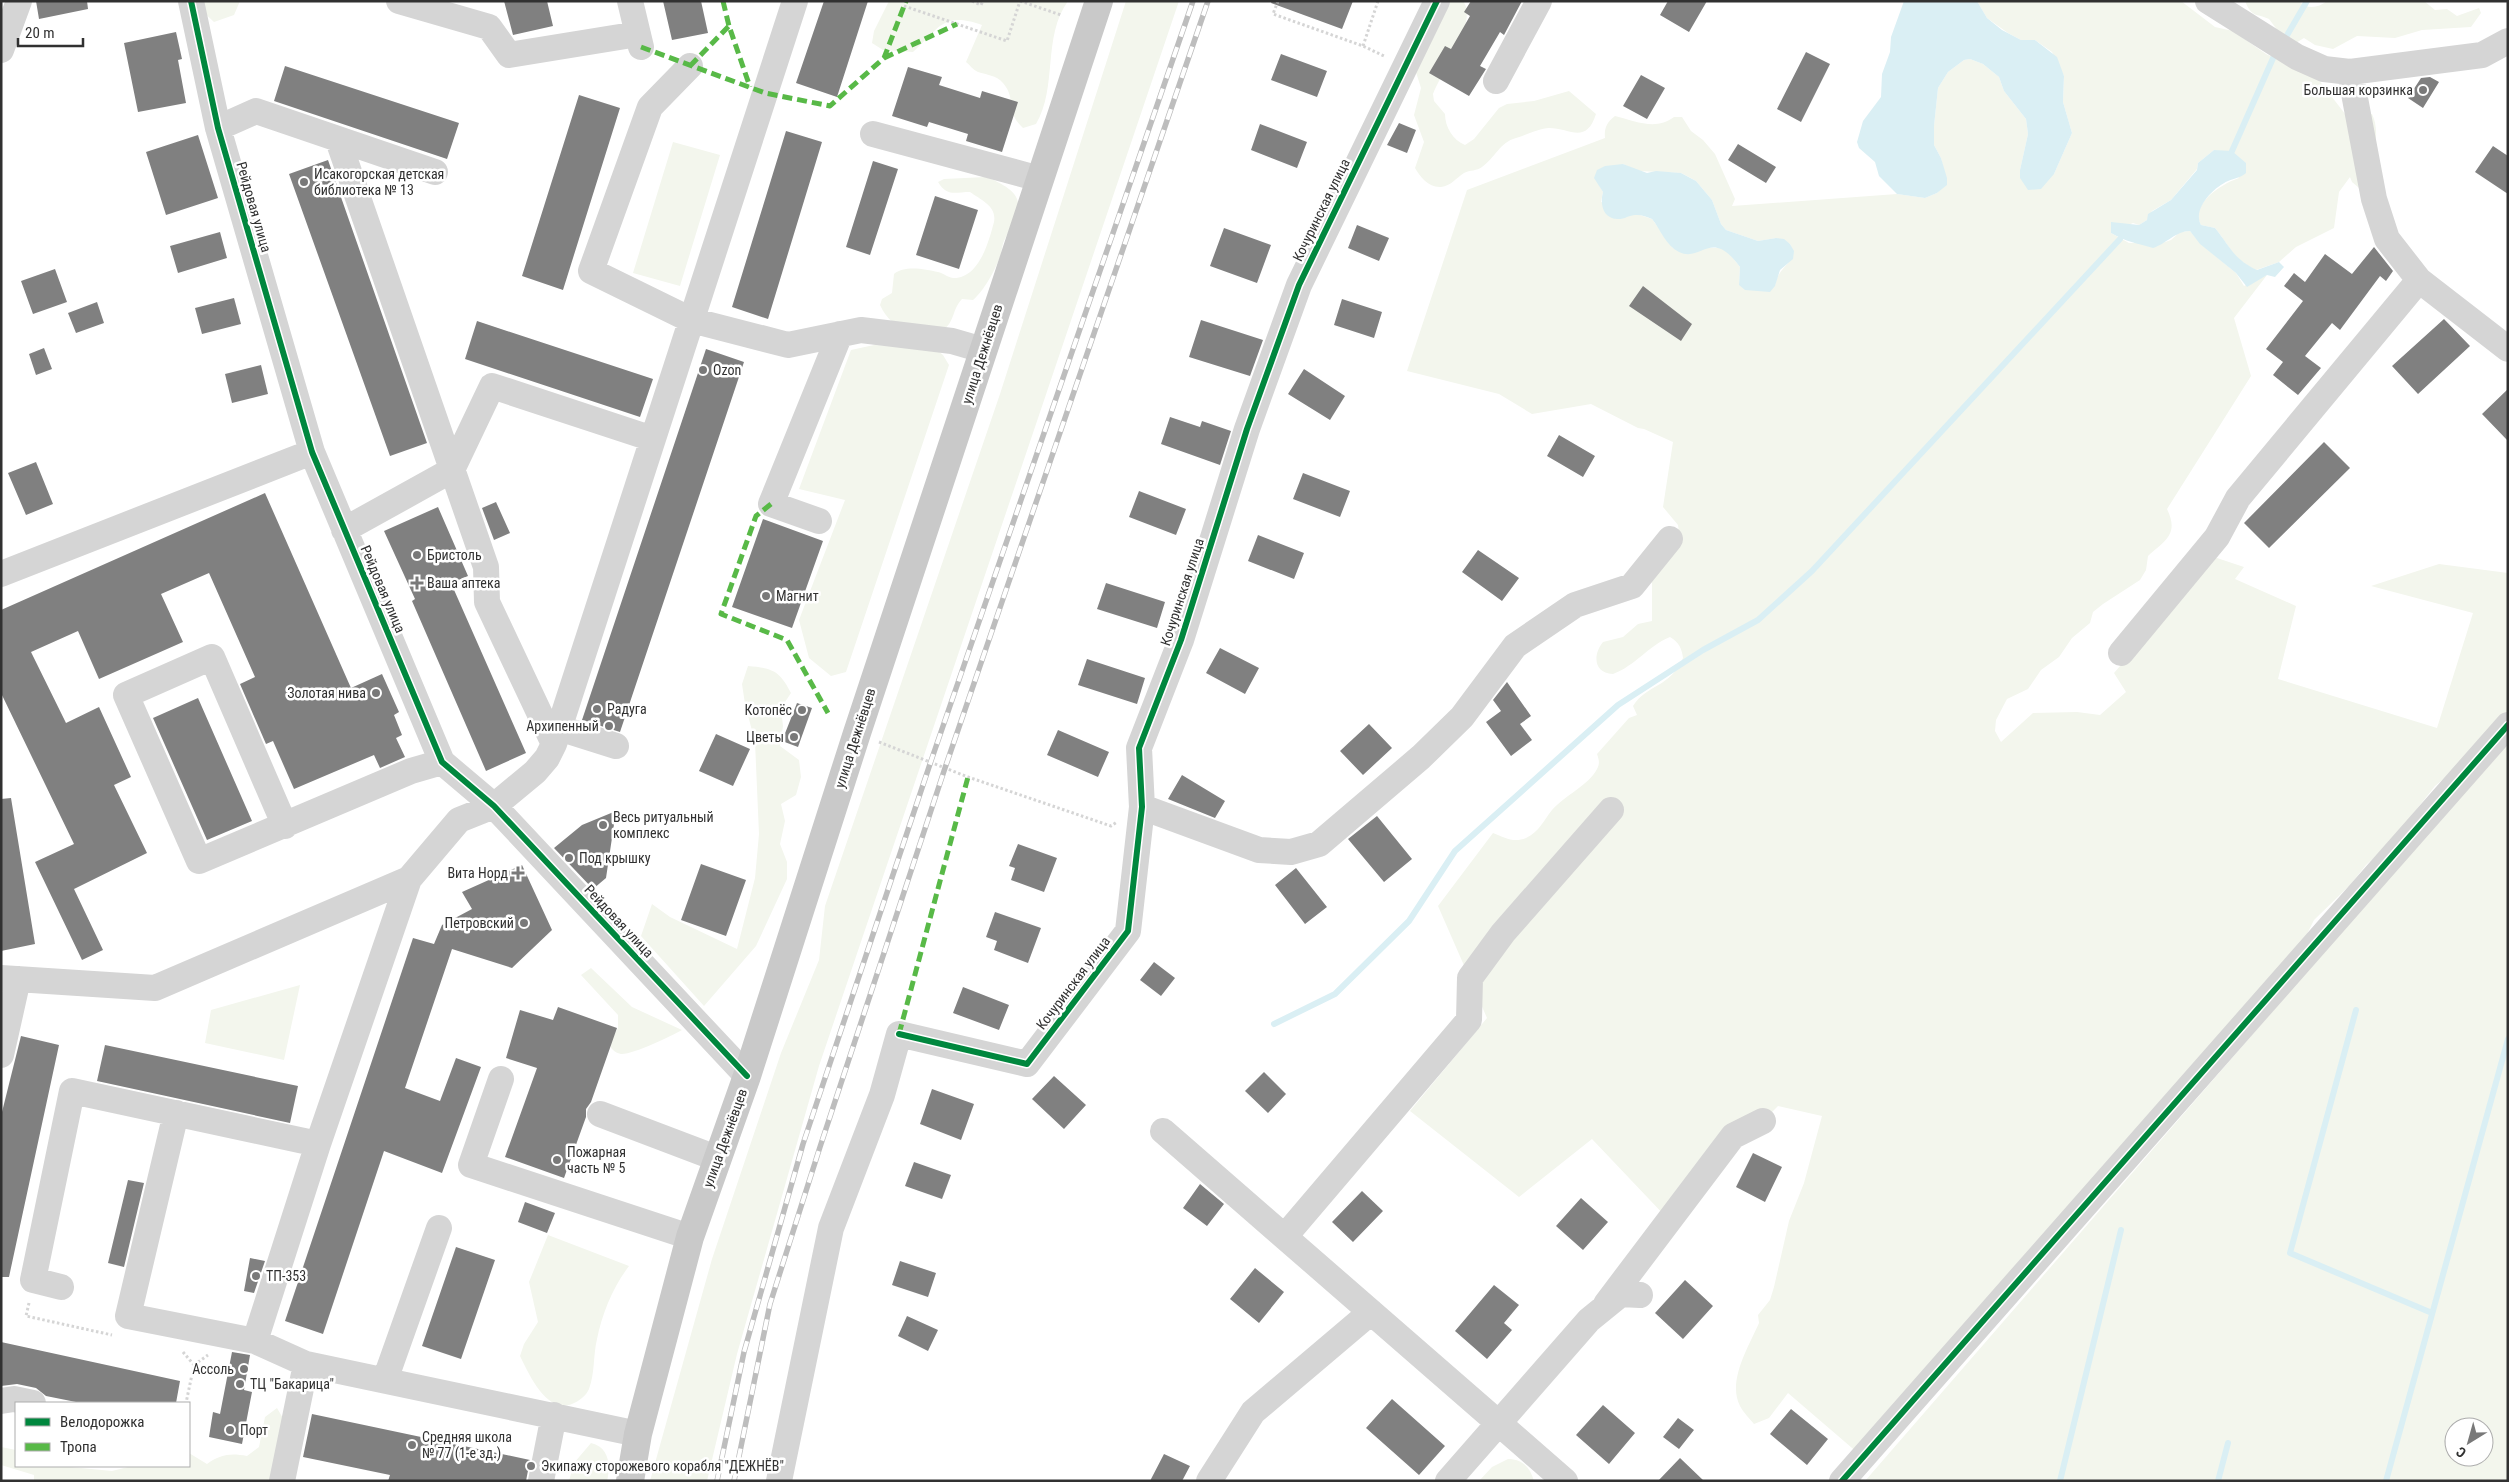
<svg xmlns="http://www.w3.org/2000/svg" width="2509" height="1482" font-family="'Roboto Condensed',sans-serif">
  <rect width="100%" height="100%" fill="#fff"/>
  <path fill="#f3f6ed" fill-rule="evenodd" d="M199 1H240L234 15 214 22 199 8Z
    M889 1H1068C1042 37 1058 87 1036 124L1023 128C1005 112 1017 99 1003 83 996 75 987 75 978 72 973 70 970 65 966 62L982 25C942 11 939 29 913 52L883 50 872 43 874 31Z
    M1126 1H1179L819 1066 737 1354 707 1481H650L712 1259 781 1053 819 960 825 906 1000 394Z
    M1448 1H1463C1479 21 1441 72 1433 94L1434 101 1445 114C1445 127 1453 140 1465 145L1474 139 1499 108 1507 104 1534 101 1569 91 1596 114C1586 145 1570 128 1549 128 1540 128 1526 135 1516 138 1500 142 1495 158 1482 167 1477 171 1470 170 1464 173 1456 178 1451 186 1441 187 1429 188 1420 177 1415 168L1424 142 1414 115 1421 88 1415 69Z
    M1977 1H2181L2215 27 2233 31 2266 54 2318 79 2349 119 2372 114C2383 136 2369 170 2365 193L2352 182 2350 177 2339 192 2334 228 2296 247 2279 262 2256 270C2231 258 2231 247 2215 228L2201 225C2189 204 2223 183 2239 178L2214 150 2198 163 2197 169 2171 200 2152 211 2147 220 2139 225 2133 223 2111 233 2129 243H2142L2150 247 2171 240 2180 232 2190 231 2201 244 2236 273 2244 286 2267 275 2234 318 2251 376 2167 509C2179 534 2166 540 2148 556L2146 570 2140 580 2103 604 2093 612 2090 623 2072 638 2059 657 2041 670 2028 689 2007 699 1996 720 1995 731 2001 742 2033 713 2077 712 2100 715 2126 692 2114 673 2214 557 2244 567 2235 579 2296 606 2278 679 2437 728 2473 613 2371 586 2439 564 2508 573V712L2457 768 2435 786 2389 844 2366 865 2350 885 2314 920 2303 942 1866 1460 1788 1393 1769 1418 1754 1424C1750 1419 1743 1412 1740 1406 1727 1381 1749 1346 1759 1323L1758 1315 1770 1300 1774 1287 1789 1221 1804 1183 1822 1116 1778 1106 1667 1218 1592 1139 1519 1197 1410 1111 1487 1018 1438 906 1493 833C1505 838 1514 843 1526 838 1539 832 1544 820 1552 810 1564 796 1589 785 1597 769 1600 763 1599 760 1597 754L1629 718 1637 715 1633 706C1647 684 1670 688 1683 658 1682 649 1679 642 1670 637 1648 646 1635 666 1613 674 1593 673 1593 654 1603 642L1623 637 1638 624 1652 621V576L1680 540 1678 525 1663 507 1673 442 1644 429 1638 428 1591 404 1532 414 1499 394 1407 371 1467 190 1605 138C1604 128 1607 122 1615 116 1635 121 1656 131 1674 117H1682L1691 131 1703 140 1715 154 1735 199 1732 206 1897 194 1925 198 1937 193 1947 184 1941 158 1934 145V126L1938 88 1948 72 1964 60 1970 59 1983 64 1999 77 2004 91 2026 119 2028 134 2020 170 2054 174 2072 133 2063 102 2064 76 2052 52 2035 40H2021L2008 33 1987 18ZM1623 164 1638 171 1681 173 1689 177 1696 181 1712 200 1721 224 1726 230 1758 241 1776 238 1790 244C1800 263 1778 264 1775 286L1739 285 1740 267 1729 253 1721 248H1704L1697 252 1673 248 1652 219 1601 202 1603 192 1599 185Z
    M2245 1H2299C2307 10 2318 8 2327 1H2424L2435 10 2447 9 2457 16 2479 8 2481 13 2471 27 2422 30 2395 38 2357 36 2333 49 2315 45 2304 38 2294 44 2284 39 2269 19C2256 13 2252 18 2245 1Z
    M673 142 720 155 680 286 633 273Z
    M986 177C995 180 1014 189 1017 199 1022 212 1010 228 1005 239 1002 244 1002 251 1000 257 995 270 984 291 973 300L962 299C952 309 955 322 943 330 914 328 894 335 880 305L882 299 892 293 894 274C904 265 925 269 938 272 943 273 947 277 953 278 979 279 989 241 994 222 997 206 981 200 970 192 955 192 947 197 938 182L944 179Z
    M874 345 933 347 943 355 949 365 846 672 831 676 809 658 799 620 845 500 799 489 851 350Z
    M748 666C773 668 780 671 791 693L781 708 783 726 780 746 799 760 801 777 796 795 781 804 785 821 780 844 787 862V879L756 946 704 1006 641 936 652 904 670 917 737 949 755 878 759 834 755 742 745 704 742 684Z
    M2508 740V1481H1865ZM2454 1427H2484V1457H2454Z
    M591 968 632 1007 682 1030C671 1036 632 1055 621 1054 616 1053 614 1051 611 1048V1040L618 1028V1015L581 975Z
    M300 985 284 1060 205 1043 211 1010Z
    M548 1235 629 1266C613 1287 602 1314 597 1339 593 1356 595 1373 589 1389 586 1396 579 1401 572 1404 546 1414 529 1374 520 1356L524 1344 538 1322 529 1282Z
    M277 1408 284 1420 275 1481H34V1475L1 1465V1447L16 1450V1466H60L112 1471 132 1466H189V1453L207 1464C221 1454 231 1453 247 1456L259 1447 265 1417Z
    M591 1443C609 1447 611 1465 607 1481H569L574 1463Z
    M1508 1459C1522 1459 1530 1467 1534 1481H1479L1492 1467Z"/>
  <path fill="#daeff4" d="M1904 1H1977L1987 18 2002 30 2021 40H2035L2057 57 2064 76 2063 102 2072 133 2054 174 2041 189 2028 190 2020 178V170L2028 134 2026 119 2004 91 1999 77 1983 64 1970 59 1964 60 1948 72 1938 88 1934 126V145L1941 158 1947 178V185L1937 193 1925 198 1897 194 1879 176 1875 162 1859 148 1857 142 1863 121 1881 97 1882 74 1890 52 1891 37Z
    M2214 150 2232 151 2246 163V173C2240 178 2235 178 2228 181 2214 187 2192 209 2201 225L2215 228C2230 246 2233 259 2257 270L2279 262 2284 267 2275 277 2267 275 2247 287 2236 273 2200 244 2190 231C2176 231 2166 244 2153 248 2136 243 2127 242 2111 233V222L2139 225 2147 220 2148 214 2171 200 2197 170 2198 163Z
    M1623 164 1647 173 1656 171 1681 173 1696 181 1712 200 1721 224 1726 230 1758 241 1776 238 1784 239 1790 244 1794 251 1793 259 1780 270 1775 286 1770 292 1745 290 1739 285 1740 267C1711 227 1702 263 1679 252 1666 246 1661 230 1652 219 1647 217 1642 215 1637 215 1630 214 1624 220 1617 219 1602 218 1600 203 1603 192L1594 178 1597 170 1605 166Z"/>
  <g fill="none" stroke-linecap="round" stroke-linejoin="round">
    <path stroke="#daeff4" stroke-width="6" d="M2286 37 2307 1
      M2232 151 2274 56
      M2356 1010 2290 1253 2432 1313
      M1274 1024 1335 994 1409 921 1455 851 1618 705 1703 650 1758 620 1812 571 2120 239
      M2060 1481 2121 1230
      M2218 1481 2228 1443
      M2386 1481 2508 1039"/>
  </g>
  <path fill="#808080" d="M36 1H87L88 9 39 19Z
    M504 1H547L553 26 513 35Z
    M663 1H701L708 33 672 40Z
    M824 1H868L837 97 796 83Z
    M1272 1H1353L1342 29 1271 3Z
    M1471 1H1522L1504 35 1500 32 1480 66 1486 69 1469 96 1429 73 1445 46 1451 49 1470 16 1464 12Z
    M1668 1H1707L1689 32 1660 15Z
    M176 32 182 59 178 60 186 103 138 112 124 43Z
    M1806 52 1830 64 1801 122 1777 109Z
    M1281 54 1327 71 1317 97 1271 80Z
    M285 66 459 123 447 159 274 101Z
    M908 67 942 77 939 85 980 98 982 91 1018 102 1002 152 966 141 968 134 929 122 927 127 892 116Z
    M1641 75 1665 88 1647 119 1623 106Z
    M2430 77 2439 82 2423 108 2408 98 2421 78Z
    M579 95 620 108 563 290 522 276Z
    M1399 123 1416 130 1407 153 1387 145Z
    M1260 124 1307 142 1297 168 1251 150Z
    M786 131 822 142 768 319 732 307Z
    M198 135 218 198 166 215 146 152Z
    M1738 144 1776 167 1766 183 1728 160Z
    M2493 146 2508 156V194L2475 172Z
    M328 160 427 443 390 456 289 174Z
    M873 161 898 169 870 255 846 247Z
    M935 196 978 210 959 269 916 255Z
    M1357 225 1389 238 1379 261 1348 248Z
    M1224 228 1271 245 1257 283 1210 266Z
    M220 232 227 258 178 273 170 246Z
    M2374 247 2393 271 2386 281 2380 276 2340 330 2332 323 2305 356 2321 368 2298 395 2273 375 2283 362 2266 349 2303 301 2284 286 2294 273 2305 282 2325 254 2352 274Z
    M55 269 67 302 33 314 21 281Z
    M1643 286 1692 324 1681 341 1629 306Z
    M234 298 241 324 202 334 195 308Z
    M1342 299 1382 312 1374 338 1334 325Z
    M97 302 104 323 76 333 68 313Z
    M2444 319 2470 346 2418 394 2392 366Z
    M1201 320 1263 340 1250 376 1189 357Z
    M477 321 653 379 640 417 465 359Z
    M44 348 52 369 36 375 29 354Z
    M706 349 744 362 620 732 582 720Z
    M261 365 268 394 232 403 225 374Z
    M1304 369 1345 396 1330 420 1288 394Z
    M2508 389V441L2482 414Z
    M1170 417 1200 427 1202 421 1231 431 1220 465 1161 444Z
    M1559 435 1595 456 1583 477 1547 456Z
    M2324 442 2350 468 2269 548 2244 523Z
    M36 462 53 504 26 515 8 473Z
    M1303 473 1350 491 1340 517 1293 499Z
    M1139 491 1186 509 1176 535 1129 517Z
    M265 493 351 688 382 674 399 712 394 715 402 735 396 738 405 757 380 768 374 755 294 789 273 741 266 744 240 684 255 677 209 573 161 594 183 642 99 679 78 631 31 652 66 723 99 707 131 777 114 785 147 853 74 889 103 950 82 960 35 862 74 844 1 693V610Z
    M496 502 510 533 494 540 482 508Z
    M438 507 468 576 451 583 526 753 486 771 412 601 415 599 384 531Z
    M763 519 823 541 792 628 732 607Z
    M1258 535 1304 553 1294 579 1248 561Z
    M1478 550 1519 578 1502 601 1462 572Z
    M1106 583 1165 602 1157 628 1097 609Z
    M1220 648 1259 668 1245 694 1206 673Z
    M1087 659 1145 678 1137 704 1078 685Z
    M1507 682 1531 716 1520 724 1532 740 1511 756 1486 722 1501 711 1493 700Z
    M198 698 252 821 207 840 153 718Z
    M797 703 812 708 798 747 782 741Z
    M1369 724 1392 748 1363 775 1340 751Z
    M1058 730 1109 752 1098 777 1047 755Z
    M716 734 750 749 733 786 699 771Z
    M1182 775 1225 801 1215 818 1168 799Z
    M11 798 35 944 1 951V799Z
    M616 811 606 878 593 889 554 848 582 825Z
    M1377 816 1412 859 1384 882 1348 839Z
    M1018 844 1057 858 1044 892 1011 880 1015 868 1009 866Z
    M701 864 746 880 726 936 681 920Z
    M522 865 552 930 512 968 452 949 405 1088 440 1101 456 1058 481 1067 442 1173 384 1151 323 1334 285 1321 413 938 434 944 442 925 472 909 462 892Z
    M1296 868 1327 907 1305 924 1275 885Z
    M995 912 1041 928 1028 963 994 950 997 941 986 937Z
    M1154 962 1175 978 1161 996 1140 980Z
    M963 987 1009 1005 999 1030 953 1013Z
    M558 1007 617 1028 591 1102 586 1109V1117L564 1178 505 1157 537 1068 506 1058 520 1010 553 1020Z
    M21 1036 59 1045 9 1277H1V1116Z
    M105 1045 298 1086 290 1123 97 1081Z
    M1264 1072 1286 1094 1268 1113 1245 1091Z
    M1054 1076 1086 1105 1064 1129 1032 1099Z
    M932 1089 974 1104 961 1140 920 1124Z
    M1753 1153 1782 1167 1765 1202 1736 1187Z
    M914 1162 951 1175 942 1199 905 1186Z
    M128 1180 144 1183 124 1267 108 1263Z
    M1200 1184 1224 1204 1207 1226 1183 1208Z
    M1362 1191 1383 1211 1353 1242 1332 1222Z
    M1581 1198 1608 1222 1583 1250 1556 1226Z
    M525 1202 555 1213 547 1233 518 1222Z
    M456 1247 495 1260 461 1359 422 1346Z
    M250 1258 265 1261 254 1293 244 1291Z
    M900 1261 936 1273 928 1297 892 1285Z
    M1255 1268 1284 1292 1259 1323 1230 1299Z
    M1685 1280 1713 1306 1683 1339 1655 1313Z
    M1494 1285 1519 1305 1504 1323 1512 1330 1487 1359 1455 1331Z
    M907 1316 938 1330 928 1351 898 1336Z
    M1 1342 180 1381 176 1403H81L46 1396 36 1388 17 1384 1 1386Z
    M232 1352 250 1355 244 1390 252 1392 242 1444 209 1437 213 1412 220 1414Z
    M1392 1399 1445 1446 1419 1475 1366 1428Z
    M1603 1405 1635 1433 1609 1464 1576 1435Z
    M1791 1409 1828 1439 1807 1465 1770 1434Z
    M312 1414 530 1460 526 1481H388L390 1475 303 1457Z
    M1678 1418 1694 1430 1679 1449 1663 1437Z
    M1164 1454 1190 1466 1182 1481H1150Z
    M1680 1458 1704 1481H1658Z"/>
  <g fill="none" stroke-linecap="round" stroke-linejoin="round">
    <path stroke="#d5d5d5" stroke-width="3" stroke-dasharray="2.5 2.5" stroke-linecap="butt" d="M972 1 981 5 983 1
      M1020 1 1061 15
      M1278 1 1273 14 1363 46 1384 56
      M904 6 1007 41 1020 1
      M1363 46 1378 1
      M879 742 968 777 1111 826 1117 822
      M29 1303 26 1316 112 1335
      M183 1352 194 1365 186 1403
      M194 1365 208 1355"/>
    <path stroke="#d5d5d5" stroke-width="26" d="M191 1 218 128 312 452 442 762 494 806 747 1076
      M399 1 489 27 509 55 638 34
      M630 1 641 47
      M2208 1 2297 57 2324 69 2350 72 2482 55 2508 41
      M1 50 19 1
      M690 66 650 107 591 271 691 320 788 345 861 330 952 341 983 350
      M2350 72 2374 199 2387 239 2419 280 2508 349
      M1496 81 1539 1
      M218 128 256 111 435 172
      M873 134 1040 179
      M338 140 486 567 487 602 554 744 547 758 535 772 494 806 459 820 409 879 318 1144 255 1341 306 1364 638 1434
      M819 521 771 504 840 334
      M344 530 452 470 492 386 653 439
      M1 574 312 452
      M2121 653 2217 537 2238 498 2419 280
      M559 728 616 746
      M554 744 795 1
      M1142 807 1259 850 1291 852 1319 844 1421 757 1462 717 1515 646 1575 605 1632 586 1670 539
      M285 826 212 657 126 695 199 861 411 771 442 762
      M1 978 155 988 409 879
      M1 1055 18 979
      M501 1079 471 1165 690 1237
      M176 1113 128 1316 255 1341
      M600 1114 716 1158
      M1163 1131 1565 1481
      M1286 1235 1469 1020 1470 978 1503 933 1611 810
      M61 1287 33 1280 72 1091 318 1144
      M1606 1304 1733 1136 1763 1121
      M385 1380 439 1228
      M1 1401 14 1399 33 1403
      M282 1481 306 1364
      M541 1481 554 1415
      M779 1481 831 1228 882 1095 899 1034 1027 1064 1128 931 1142 807 1139 748 1181 640 1247 429 1299 285 1437 1
      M1209 1481 1253 1412 1371 1312
      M1448 1481 1589 1320 1621 1294 1640 1295
      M1842 1481 2508 725"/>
    <path stroke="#c9c9c9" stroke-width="28" d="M630 1481 638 1434 690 1237 747 1076 857 733 1099 1"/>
    <g stroke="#bdbdbd" stroke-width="5.5">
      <path id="rail" d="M717 1481 744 1352 803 1144 931 761 1193 1
        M734 1481 770 1304 820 1147 945 768 1208 1"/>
    </g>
    <use href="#rail" stroke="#fff" stroke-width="4" stroke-dasharray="11" stroke-linecap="butt"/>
    <path stroke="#58b947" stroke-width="5" stroke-dasharray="10 5" stroke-linecap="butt" d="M723 1 729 26
      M641 47 765 93 830 106 884 58 906 1
      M884 58 957 24
      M690 66 729 26 750 87
      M771 504 756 516 721 614 787 640 828 713
      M899 1034 968 777"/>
    <g stroke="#fff" stroke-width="9">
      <path id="cycleway" d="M191 1 218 128 312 452 442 762 494 806 747 1076
        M899 1034 1027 1064 1128 931 1142 807 1139 748 1181 640 1247 429 1299 285 1437 1
        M1842 1481 2508 725"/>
    </g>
    <use href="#cycleway" stroke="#00873e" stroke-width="6"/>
  </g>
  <g fill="#797979" stroke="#fff" stroke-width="2">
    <circle cx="2423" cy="90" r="5"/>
    <circle cx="304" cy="182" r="5"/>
    <circle cx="703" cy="370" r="5"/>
    <circle cx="417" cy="555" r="5"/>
    <path d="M414.5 575.5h5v5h5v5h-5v5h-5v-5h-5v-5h5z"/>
    <circle cx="766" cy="596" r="5"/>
    <circle cx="376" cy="693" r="5"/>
    <circle cx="597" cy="709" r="5"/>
    <circle cx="802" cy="710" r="5"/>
    <circle cx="609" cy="726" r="5"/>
    <circle cx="794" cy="737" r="5"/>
    <circle cx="603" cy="825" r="5"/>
    <circle cx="569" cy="858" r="5"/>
    <path d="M515.5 865.5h5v5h5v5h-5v5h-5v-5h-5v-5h5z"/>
    <circle cx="524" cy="923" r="5"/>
    <circle cx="557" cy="1160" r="5"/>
    <circle cx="256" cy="1276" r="5"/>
    <circle cx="244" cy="1369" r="5"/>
    <circle cx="240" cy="1384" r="5"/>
    <circle cx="230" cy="1430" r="5"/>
    <circle cx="412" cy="1445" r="5"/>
    <circle cx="531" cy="1466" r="5"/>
  </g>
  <g text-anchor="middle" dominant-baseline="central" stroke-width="5" stroke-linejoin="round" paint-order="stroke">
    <g font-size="14" fill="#313131" stroke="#fff" text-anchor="start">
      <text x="2413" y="90" text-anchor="end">Большая корзинка</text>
      <text x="314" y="174">Исакогорская детская<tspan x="314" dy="16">библиотека № 13</tspan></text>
      <text x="713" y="370">Ozon</text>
      <text x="427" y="555">Бристоль</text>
      <text x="427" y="583">Ваша аптека</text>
      <text x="776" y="596">Магнит</text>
      <text x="366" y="693" text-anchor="end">Золотая нива</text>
      <text x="607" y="709">Радуга</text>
      <text x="792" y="710" text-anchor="end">Котопёс</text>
      <text x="599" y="726" text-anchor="end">Архипенный</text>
      <text x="784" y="737" text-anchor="end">Цветы</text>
      <text x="613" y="817">Весь ритуальный<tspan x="613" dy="16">комплекс</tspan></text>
      <text x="579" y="858">Под крышку</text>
      <text x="508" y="873" text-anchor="end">Вита Норд</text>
      <text x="514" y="923" text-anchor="end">Петровский</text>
      <text x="567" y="1152">Пожарная<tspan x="567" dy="16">часть № 5</tspan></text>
      <text x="266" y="1276">ТП-353</text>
      <text x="234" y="1369" text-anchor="end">Ассоль</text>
      <text x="250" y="1384">ТЦ "Бакарица"</text>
      <text x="240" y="1430">Порт</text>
      <text x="422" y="1437">Средняя школа<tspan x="422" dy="16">№ 77 (1-е зд.)</tspan></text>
      <text x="541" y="1466">Экипажу сторожевого корабля "ДЕЖНЁВ"</text>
    </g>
    <g font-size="14" fill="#313131" stroke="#fff">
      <text transform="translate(254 207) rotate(74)">Рейдовая улица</text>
      <text transform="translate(1321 210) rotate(-64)">Кочуринская улица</text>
      <text transform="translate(982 354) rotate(-72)">улица Дежнёвцев</text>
      <text transform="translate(383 589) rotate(67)">Рейдовая улица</text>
      <text transform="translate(1182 592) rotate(-72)">Кочуринская улица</text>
      <text transform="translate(855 738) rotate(-72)">улица Дежнёвцев</text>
      <text transform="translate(619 921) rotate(47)">Рейдовая улица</text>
      <text transform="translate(1073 983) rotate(-53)">Кочуринская улица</text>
      <text transform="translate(725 1138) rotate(-70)">улица Дежнёвцев</text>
    </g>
  </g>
  <rect width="2509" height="1482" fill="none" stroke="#313131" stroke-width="5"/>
  <rect x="15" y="1402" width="175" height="65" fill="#ffffff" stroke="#adadad"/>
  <rect x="25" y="1418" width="25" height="8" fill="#00873e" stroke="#adadad"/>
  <text x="60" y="1427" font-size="15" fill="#313131">Велодорожка</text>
  <rect x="25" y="1443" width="25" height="8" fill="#58b947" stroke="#adadad"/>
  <text x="60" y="1452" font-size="15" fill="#313131">Тропа</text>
  <g transform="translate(2469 1442) rotate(217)"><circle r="24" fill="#ffffff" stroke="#adadad"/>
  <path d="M0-4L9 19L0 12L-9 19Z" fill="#797979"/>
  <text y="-8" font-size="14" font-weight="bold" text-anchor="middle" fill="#313131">С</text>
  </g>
  <path d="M18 38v8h65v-8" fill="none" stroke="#313131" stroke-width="2.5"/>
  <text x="25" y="38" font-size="15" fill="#313131" stroke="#ffffff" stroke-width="4" paint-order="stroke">20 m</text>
</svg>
